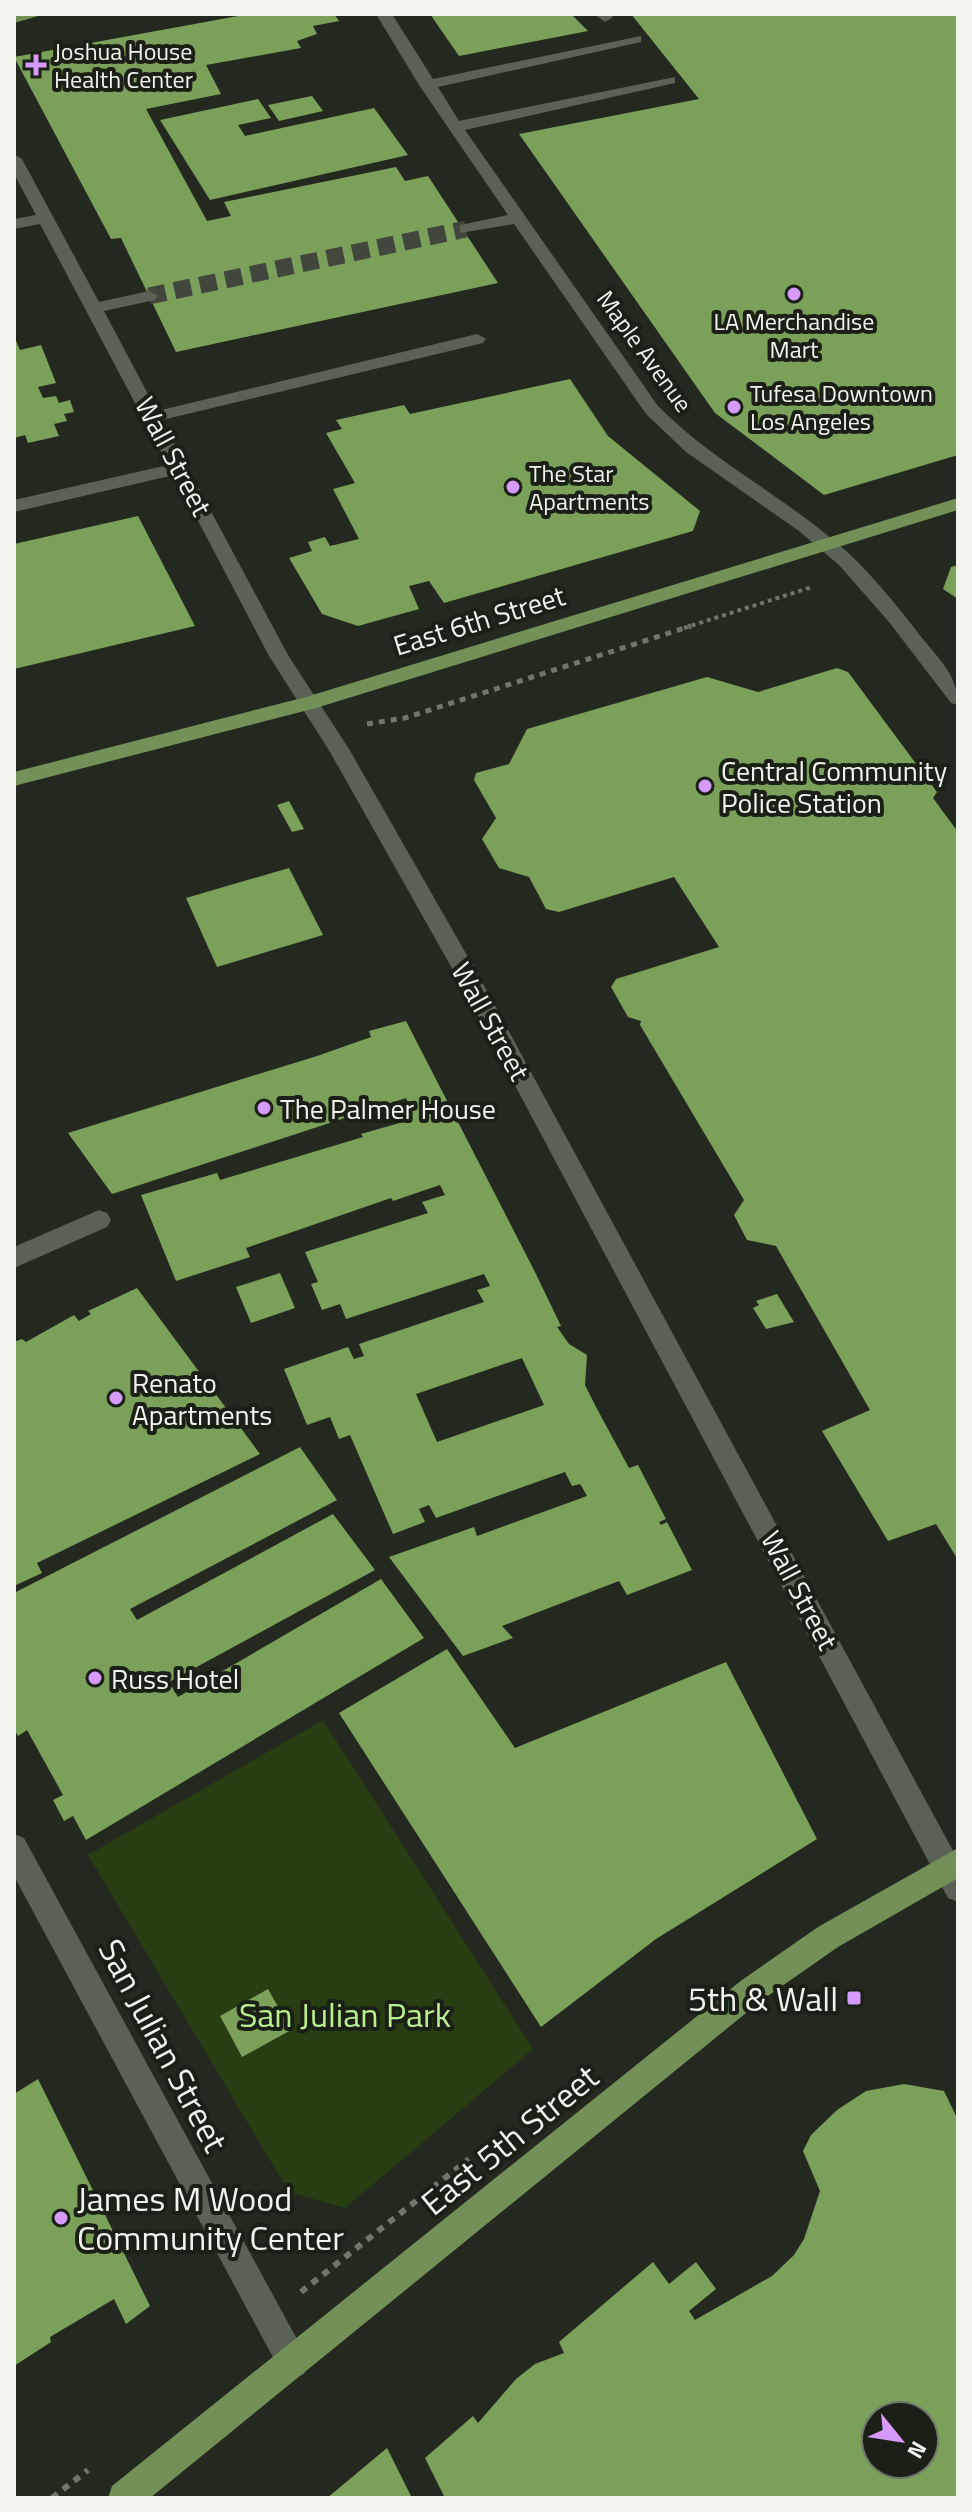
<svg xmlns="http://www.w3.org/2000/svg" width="972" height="2512" font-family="'Titillium Web',sans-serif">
  <rect width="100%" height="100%" fill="#23291e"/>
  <path fill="#283e12" d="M323 1720 533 2049 345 2208 289 2192 88 1855Z"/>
  <path fill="#7ba05a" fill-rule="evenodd" d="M249 14H334L339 21 313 26 317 34 297 41 301 48 206 65 221 94 146 109 207 221 231 216 224 202 396 167 405 181 428 176 498 283 176 352 121 238 111 239 14 57Z
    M430 14H571L588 31 459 56Z
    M631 14H958V455L824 495 715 413 519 134 699 99Z
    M312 96 323 111 279 121 268 105Z
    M258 99 271 118 238 125 245 136 374 108 408 155 210 200 160 120Z
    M14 336 20 350 41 345 56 383 38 387 43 398 56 396 59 403 70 400 74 412 64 414 67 421 54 424 59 436 28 443 25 435 14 438Z
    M570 379 608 436 700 511 693 531 444 603 429 581 409 586 419 609 358 626 322 614 289 558 312 551 308 542 325 537 330 546 359 539 333 489 355 483 326 433 342 429 336 420 404 405 410 414Z
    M138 516 195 626 14 669V544Z
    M958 565V599L943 589 951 567Z
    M837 668 848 672 937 792 933 798 958 832V1560L936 1524 888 1541 822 1431 870 1410 776 1246 747 1240 734 1215 744 1200 640 1025 641 1021 628 1017 611 987 616 979 719 947 674 877 559 912 546 909 529 877 499 868 482 839 496 818 474 780 476 773 509 764 527 729 707 677 758 692Z
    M289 801 304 829 292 832 277 805Z
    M289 868 323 935 217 967 186 898Z
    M406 1021 534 1270 561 1326 557 1327 569 1344 587 1355 585 1385 596 1407 629 1468 638 1465 666 1519 659 1522 661 1525 667 1522 692 1570 627 1595 619 1581 502 1626 513 1638 463 1656 389 1557 474 1527 477 1536 587 1496 582 1487 580 1484 572 1486 565 1472 436 1518 429 1505 419 1509 425 1522 393 1534 350 1435 339 1439 330 1417 307 1425 284 1369 348 1347 354 1359 364 1356 359 1344 484 1302 477 1290 490 1286 484 1274 346 1319 340 1304 322 1310 311 1284 318 1282 305 1252 428 1213 422 1202 445 1195 440 1185 393 1201 391 1198 246 1248 250 1257 176 1281 141 1195 217 1173 220 1180 363 1137 361 1134 403 1122 398 1111 410 1107 406 1098 112 1194 68 1133 317 1056 371 1037 369 1031ZM522 1358 544 1405 437 1442 416 1394Z
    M280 1273 295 1308 251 1323 236 1287Z
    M137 1288 260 1454 37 1563 42 1573 14 1586V1342L22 1339 26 1342 74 1315 79 1321 91 1314 88 1311Z
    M777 1294 794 1322 766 1329 753 1308 759 1305 756 1301Z
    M300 1447 337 1500 130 1609 137 1620 333 1514 375 1570 169 1682 178 1697 381 1579 424 1638 86 1840 73 1816 64 1821 53 1800 63 1795 27 1730 18 1736 14 1729V1593Z
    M447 1649 515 1748 726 1662 817 1839 656 1939 541 2027 339 1713Z
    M268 1989 291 2030 242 2057 220 2016Z
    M38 2079 150 2306 126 2324 114 2299 50 2337 51 2342 14 2366V2094Z
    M904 2084 944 2091 958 2120V2498H445L425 2458 473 2416 478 2423 516 2379 535 2364 564 2353 559 2342 653 2262 669 2284 696 2262 716 2289 689 2311 695 2320 772 2276 794 2255 804 2239 820 2191 803 2151 811 2135 837 2110 866 2091ZM876 2416H924V2464H876Z
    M387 2448 412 2498H327Z"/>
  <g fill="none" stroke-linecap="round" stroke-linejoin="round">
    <path stroke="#42473d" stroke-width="17" stroke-dasharray="17 9" stroke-linecap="butt" d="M149 296 466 229"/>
    <path stroke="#71766d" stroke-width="4" stroke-dasharray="4 4" stroke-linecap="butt" d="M684 628 812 587"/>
    <path stroke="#71766d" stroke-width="5" stroke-dasharray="6 6" stroke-linecap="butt" d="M367 724 405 718 691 626"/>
    <path stroke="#71766d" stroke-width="6" stroke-dasharray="7 7" stroke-linecap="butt" d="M301 2292 469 2159
      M52 2498 88 2470"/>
    <path fill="#5a6155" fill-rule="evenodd" d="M376 14H392L433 79 641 36V42L438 87 459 121 675 77V83L465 130 658 406C710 459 776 492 832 539 867 567 895 603 922 638 940 660 958 676 958 705L951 703 889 622 839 565 799 531 686 452 646 414 514 224 460 233V225L508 215 419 85Z
      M594 14H610L613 17 605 22Z
      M14 154 22 159 99 302 149 291 158 296 155 300 104 311 157 411 477 334 486 339 483 343 162 420 288 655 349 749 480 978 958 1860V1902L948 1898 462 986 330 752 269 656 174 475 14 512V500L168 465 40 224 14 229V219L36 215 14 174Z
      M99 1210 107 1213 111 1220 107 1227 14 1268V1247Z
      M14 1834 24 1838 304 2352 309 2363 304 2374 293 2379 282 2374 14 1876Z"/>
    <path fill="#739059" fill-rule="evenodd" d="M14 14H45L14 23Z
      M958 498V510L316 708 14 786V772L306 697Z
      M958 1848V1878L838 1947 762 2000 150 2498H108L112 2486 742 1980 818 1927Z"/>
  </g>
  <g fill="#d69bfa" stroke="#1a2015" stroke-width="3">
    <path d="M32 53h8v8h8v8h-8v8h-8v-8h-8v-8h8z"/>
    <circle cx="794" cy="294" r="8"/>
    <circle cx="734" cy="407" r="8"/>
    <circle cx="513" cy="487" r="8"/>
    <circle cx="705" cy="786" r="8"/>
    <circle cx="264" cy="1108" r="8"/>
    <circle cx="116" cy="1398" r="8"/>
    <circle cx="95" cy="1678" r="8"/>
    <rect x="846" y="1990" width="16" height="16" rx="4"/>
    <circle cx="61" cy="2218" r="8"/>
  </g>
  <g text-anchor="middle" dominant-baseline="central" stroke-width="8" stroke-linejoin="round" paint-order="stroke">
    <g font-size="24" fill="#f0f4ed" stroke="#1a2015" text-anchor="start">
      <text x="54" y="51">Joshua House<tspan x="54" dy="28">Health Center</tspan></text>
      <text x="794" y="321" text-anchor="middle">LA Merchandise<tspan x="794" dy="28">Mart</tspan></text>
      <text x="750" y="393">Tufesa Downtown<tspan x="750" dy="28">Los Angeles</tspan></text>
      <text x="529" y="473">The Star<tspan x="529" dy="28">Apartments</tspan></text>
    </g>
    <g font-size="24" fill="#f0f4ed" stroke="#1a2015">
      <text transform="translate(645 351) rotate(54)">Maple Avenue</text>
    </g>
    <g font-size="28" fill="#f0f4ed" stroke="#1a2015">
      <text transform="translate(174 456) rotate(62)">Wall Street</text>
      <text transform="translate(479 620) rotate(-17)">East 6th Street</text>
      <text transform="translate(491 1021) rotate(61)">Wall Street</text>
      <text transform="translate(800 1590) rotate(62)">Wall Street</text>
    </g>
    <g font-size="28" fill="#f0f4ed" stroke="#1a2015" text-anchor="start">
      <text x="721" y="770">Central Community<tspan x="721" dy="32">Police Station</tspan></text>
      <text x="280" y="1108">The Palmer House</text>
      <text x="132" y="1382">Renato<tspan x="132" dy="32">Apartments</tspan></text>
      <text x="111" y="1678">Russ Hotel</text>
    </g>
    <g font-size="34" fill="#f0f4ed" stroke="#1a2015" text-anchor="end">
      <text x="838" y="1998">5th &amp; Wall</text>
      <text x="77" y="2198" text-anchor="start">James M Wood<tspan x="77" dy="39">Community Center</tspan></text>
    </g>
    <g font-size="34" fill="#baee8e" stroke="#1a2015">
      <text x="345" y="2014">San Julian Park</text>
    </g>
    <g font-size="34" fill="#f0f4ed" stroke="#1a2015">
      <text transform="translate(164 2045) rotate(62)">San Julian Street</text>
      <text transform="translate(509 2139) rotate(-39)">East 5th Street</text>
    </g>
  </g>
  <rect width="972" height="2512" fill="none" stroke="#f0f4ed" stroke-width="32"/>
  <g transform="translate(900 2440) rotate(120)"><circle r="38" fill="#1a2015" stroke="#70756b" stroke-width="2"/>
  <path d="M0-6L14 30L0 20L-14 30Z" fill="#d69bfa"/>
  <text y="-12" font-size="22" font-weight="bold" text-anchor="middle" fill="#f0f4ed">N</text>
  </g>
</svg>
